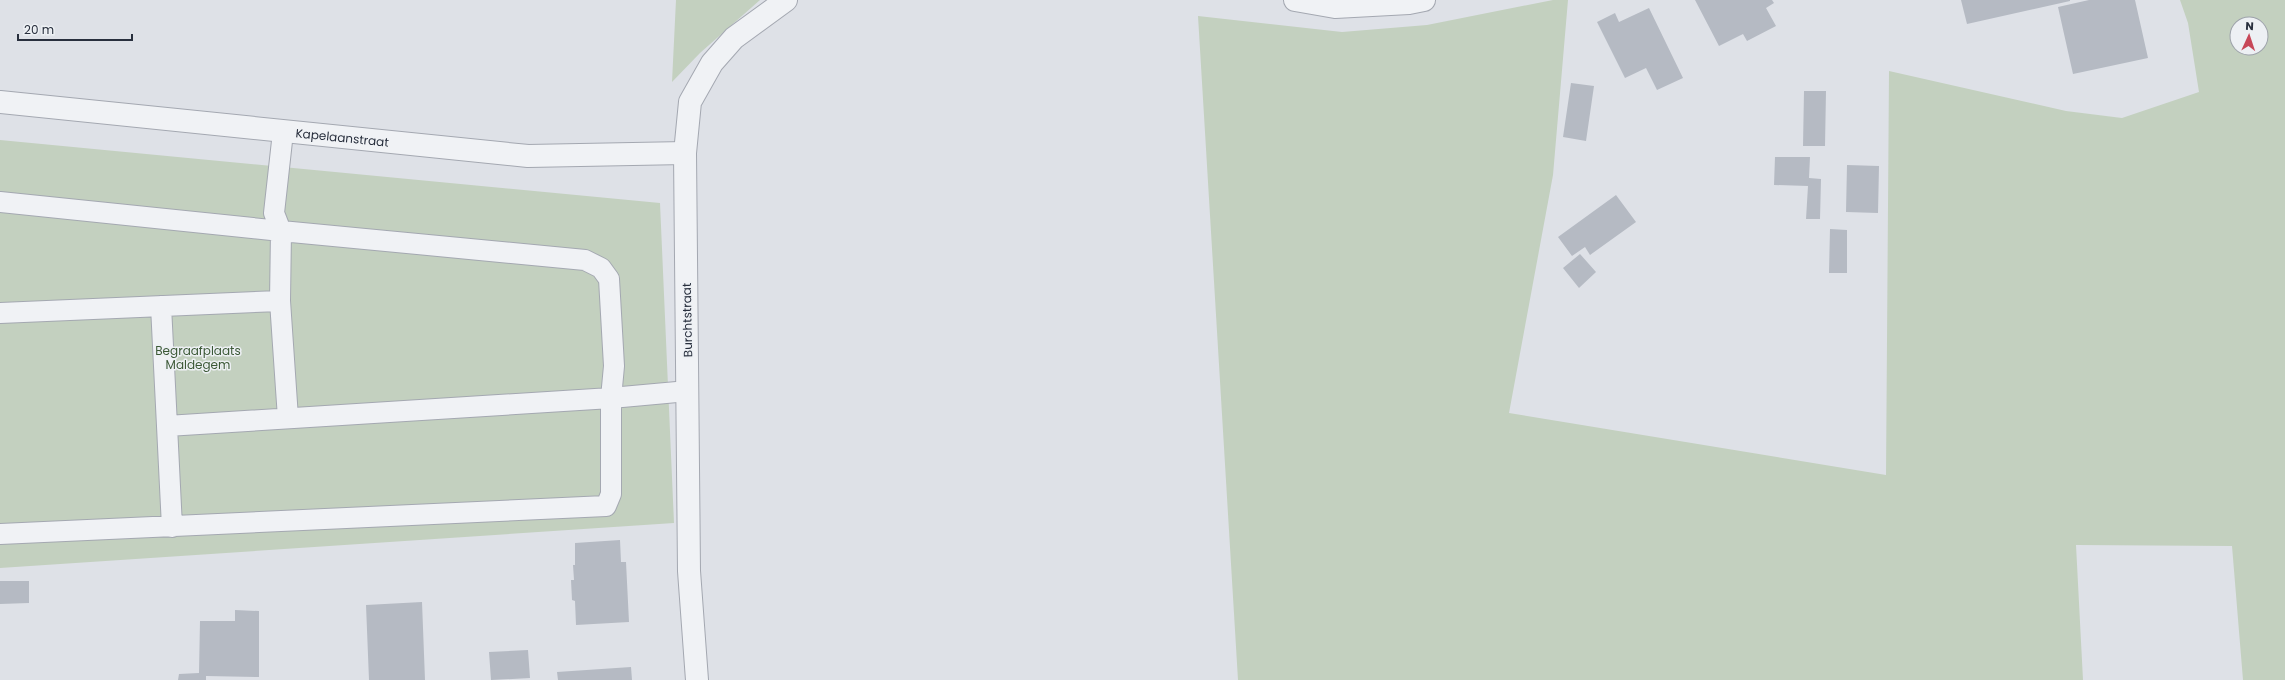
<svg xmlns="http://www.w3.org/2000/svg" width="2285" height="680" font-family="Poppins,sans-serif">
  <rect width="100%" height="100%" fill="#dee1e7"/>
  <path fill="#c3d0bf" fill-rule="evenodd" d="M676 0H760L700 53 672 82Z
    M1553 0H1568L1553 175 1509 413 1886 475 1889 71 2066 111 2122 118 2199 92 2188 23 2180 0H2285V680H2243L2232 546 2076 545 2083 680H1238L1198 16 1342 32 1427 25ZM2237 24H2261V48H2237Z
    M0 140 660 203 674 523 0 568Z"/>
  <path fill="#b5bac3" d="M1695 0H1772L1774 3 1766 8 1776 26 1747 41 1743 34 1719 46Z
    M1961 0H2070V1L1967 24Z
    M2089 0H2135L2148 58 2073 74 2058 7Z
    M1649 8 1683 78 1657 90 1646 68 1625 78 1597 22 1615 13 1619 22Z
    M1571 83 1594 86 1586 141 1563 137Z
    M1804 91H1826L1825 146H1803Z
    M1775 157H1810L1809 178 1821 179 1820 219H1806L1808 186 1774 185Z
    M1847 165 1879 166 1878 213 1846 212Z
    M1616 195 1636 222 1590 255 1585 247 1572 256 1558 237Z
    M1830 229 1847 230V273H1829Z
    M1580 254 1596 272 1579 288 1563 268Z
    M620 540 621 562H626L629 622 576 625 575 601 572 600 571 580H574L573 565H575V543Z
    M0 581H29V603L0 604Z
    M422 602 425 680H369L366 605Z
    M235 610 259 611V677L206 676V680H178L179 674 199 673 200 621H235Z
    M528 650 530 678 491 680 489 652Z
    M631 667 632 680H558L557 672Z"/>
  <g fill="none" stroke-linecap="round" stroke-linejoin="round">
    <g stroke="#a4a8b1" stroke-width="22">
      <path id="service" d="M0 202 281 231 585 260 601 268 609 279 614 366 611 398V494L606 506 0 534
        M280 301 288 418
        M161 306 167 426 611 398 688 391
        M0 313 280 301 281 231 274 213 283 132
        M167 426 172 527"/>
    </g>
    <g stroke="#a4a8b1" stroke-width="24">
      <g id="minor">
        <path d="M1295 0 1335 7 1409 3 1424 0"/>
        <path id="s1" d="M0 102 528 156 685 153"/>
        <path d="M697 680 689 571 685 153 690 102 712 63 734 38 786 0"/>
      </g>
    </g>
    <use href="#service" stroke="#f0f2f5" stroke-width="20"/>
    <use href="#minor" stroke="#f0f2f5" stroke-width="22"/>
  </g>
  <g text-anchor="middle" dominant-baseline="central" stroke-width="3" stroke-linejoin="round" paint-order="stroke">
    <g font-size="12" fill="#282f3d" stroke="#edf0f4">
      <text stroke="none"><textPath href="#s1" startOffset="344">Kapelaanstraat</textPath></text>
      <text transform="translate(687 320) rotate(-91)">Burchtstraat</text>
    </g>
    <g font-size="12" fill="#3b5836" stroke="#edf0f4">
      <text x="198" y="350">Begraafplaats<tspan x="198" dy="14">Maldegem</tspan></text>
    </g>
  </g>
  <g transform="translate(2249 36) rotate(3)"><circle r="19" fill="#edf0f4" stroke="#9ea3ab"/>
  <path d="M0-3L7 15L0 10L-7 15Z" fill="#c74758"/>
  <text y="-6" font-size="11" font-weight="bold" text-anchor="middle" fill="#282f3d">N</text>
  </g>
  <path d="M18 34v6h114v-6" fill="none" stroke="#282f3d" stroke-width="2"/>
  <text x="24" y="34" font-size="12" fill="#282f3d" stroke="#edf0f4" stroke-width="3" paint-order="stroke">20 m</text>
</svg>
